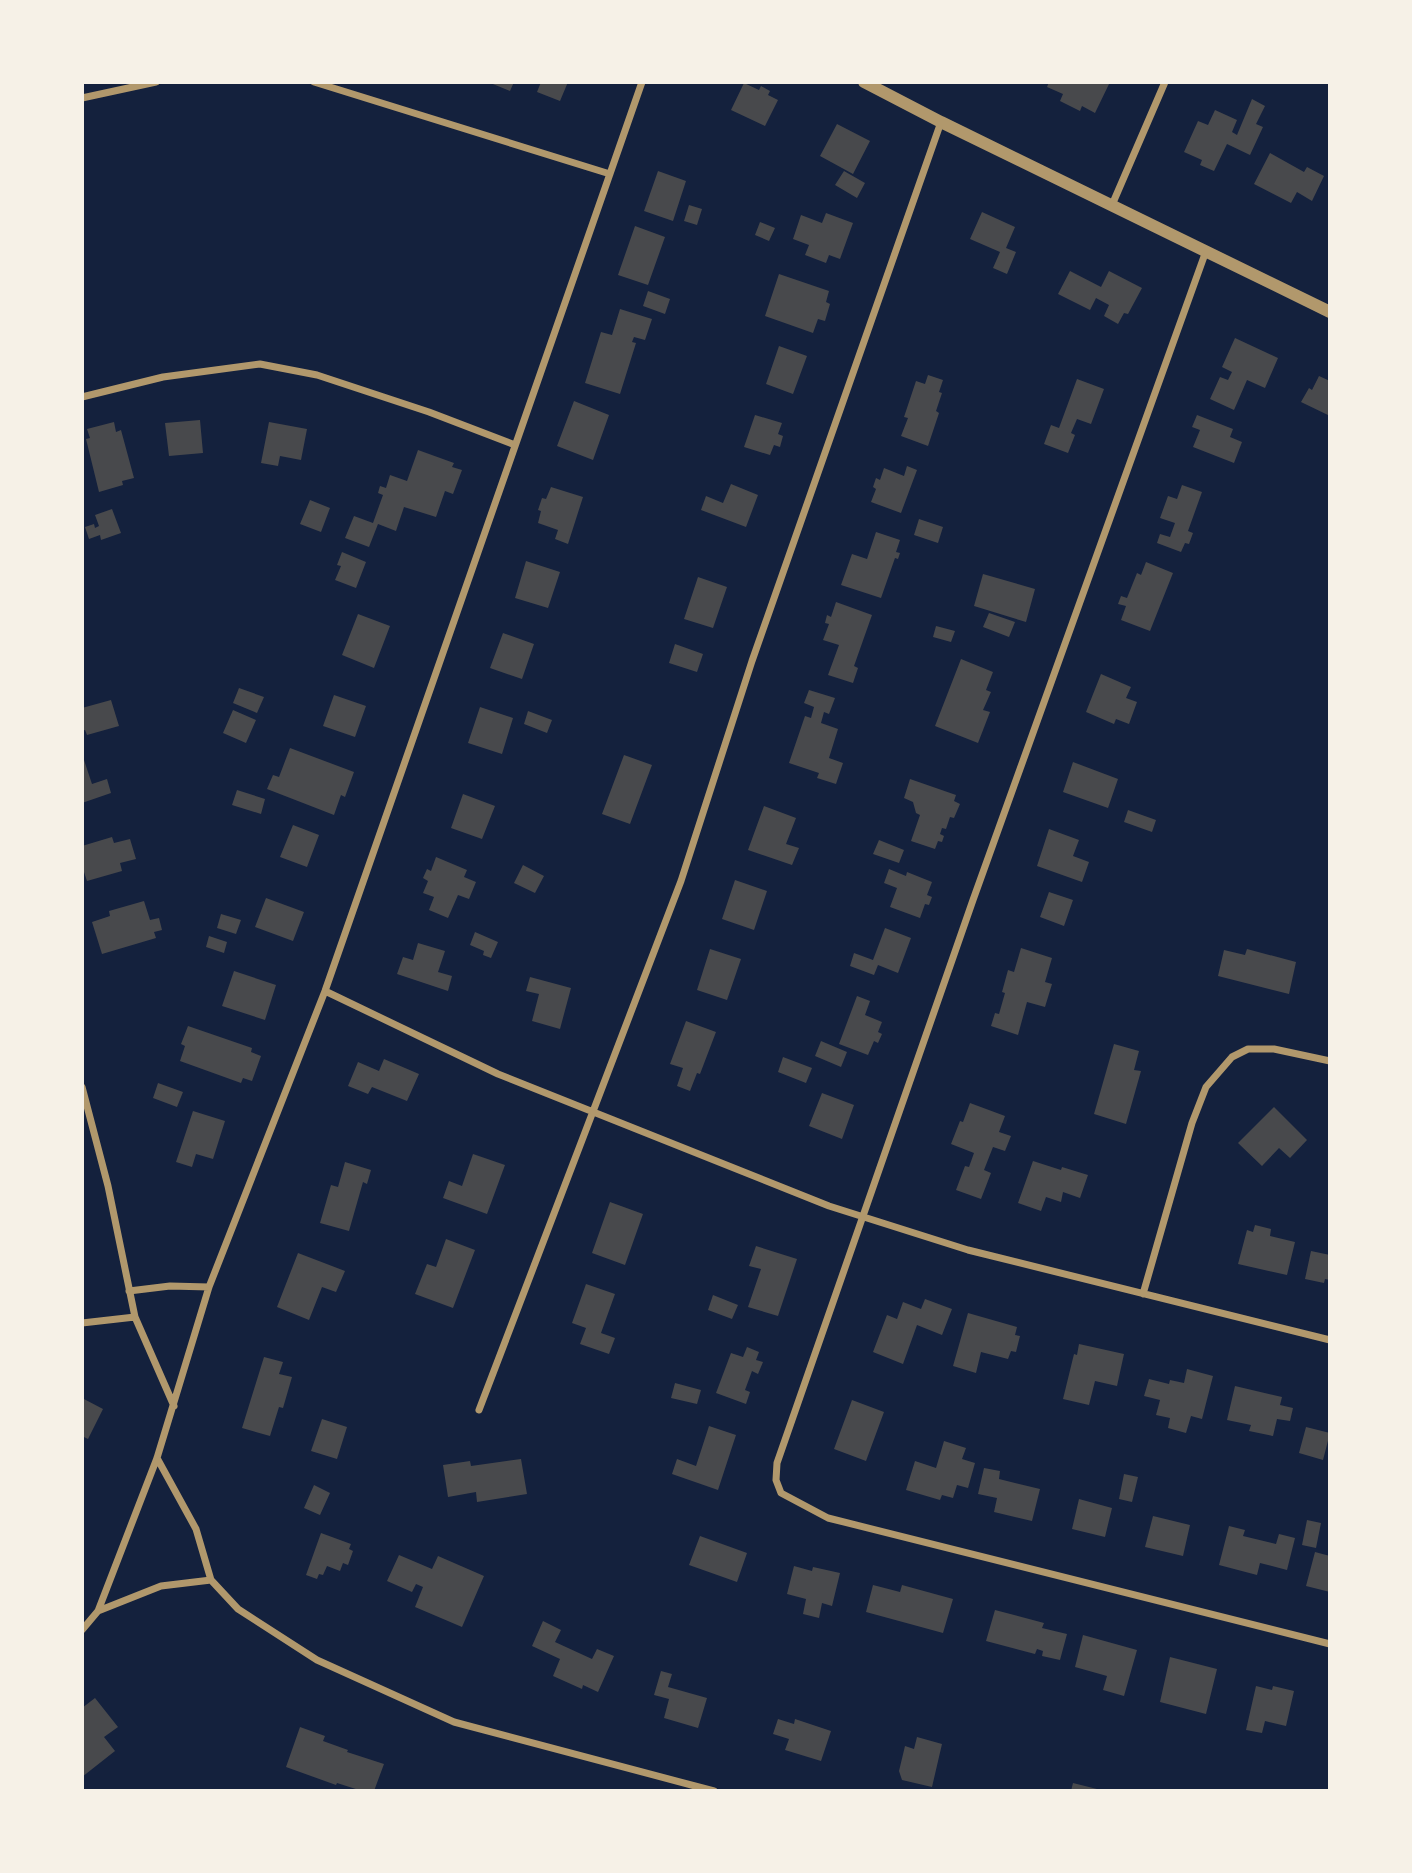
<svg xmlns="http://www.w3.org/2000/svg" width="1412" height="1873" font-family="'Fira Sans Condensed',sans-serif">
  <rect width="100%" height="100%" fill="#14213d"/>
  <path fill="#48494c" d="M488 82H514L510 91Z
    M541 82H568L560 101 537 92Z
    M1049 82H1110L1095 113 1082 106 1080 111 1060 101 1063 94 1047 87Z
    M744 83 759 90 761 86 770 91 768 95 778 100 765 126 731 110Z
    M1252 99 1265 106 1256 124 1263 127 1250 155 1227 144 1214 171 1200 165 1202 160 1184 152 1198 121 1208 125 1215 110 1237 120 1232 132 1237 135Z
    M837 124 870 141 853 174 820 156Z
    M1270 153 1304 172 1307 167 1324 176 1312 201 1297 192 1291 203 1254 184Z
    M658 171 686 181 673 221 644 211Z
    M844 171 865 183 857 198 835 185Z
    M689 205 702 209 697 225 684 221Z
    M982 212 1015 227 1006 248 1016 252 1007 274 993 268 1000 252 970 239Z
    M826 213 853 223 840 259 829 255 826 263 805 255 809 245 793 239 801 215 822 223Z
    M760 222 775 228 769 241 755 235Z
    M635 226 665 237 648 285 618 275Z
    M1070 271 1101 287 1109 271 1142 288 1128 314 1124 313 1118 324 1104 316 1109 305 1096 298 1090 310 1058 294Z
    M779 274 829 291 826 302 830 304 825 321 818 319 813 333 765 316Z
    M648 291 670 299 665 314 643 306Z
    M620 309 652 319 645 340 634 337 632 342 636 343 620 394 585 383 601 332 612 335Z
    M1235 338 1278 358 1265 388 1247 380 1234 410 1210 399 1220 377 1228 380 1232 372 1222 367Z
    M779 346 807 356 793 394 766 384Z
    M928 375 943 380 939 392 942 393 936 411 939 413 928 446 901 436 908 418 904 417 916 381 925 384Z
    M1319 376 1330 381V416L1301 402 1309 388 1312 390Z
    M1077 379 1104 389 1091 424 1077 419 1071 433 1075 435 1068 453 1044 444 1051 425 1059 428Z
    M574 401 609 415 593 460 557 446Z
    M755 415 782 423 778 434 783 436 780 447 774 445 770 455 744 447Z
    M1197 415 1233 429 1230 437 1242 442 1234 463 1193 447 1200 430 1192 427Z
    M200 420 203 453 169 456 165 423Z
    M114 422 116 432 121 430 134 478 122 481 123 485 99 492 86 439 90 438 87 429Z
    M269 422 307 429 301 460 280 456 278 466 261 463Z
    M418 450 454 463 452 467 462 470 453 494 445 491 436 517 404 507 396 531 378 524 369 547 345 538 354 516 373 523 383 495 378 493 380 486 386 488 390 475 407 481Z
    M907 466 917 470 901 513 871 502 876 489 873 487 876 478 880 480 884 468 904 476Z
    M731 484 758 495 746 527 701 510 706 496 723 503Z
    M1182 485 1202 492 1188 531 1193 533 1189 544 1185 543 1181 552 1157 543 1160 534 1170 537 1175 523 1160 518 1168 496 1177 499Z
    M551 487 583 497 568 544 555 539 558 530 538 523 541 511 538 510 542 498 546 499Z
    M310 500 330 508 321 532 300 524Z
    M112 509 121 533 101 540 100 535 89 539 85 527 94 524 95 528 99 526 95 515Z
    M919 519 943 527 938 543 914 535Z
    M876 532 900 540 896 552 900 553 898 559 895 558 881 598 841 585 852 554 867 559Z
    M342 552 366 562 356 588 335 580 341 566 337 565Z
    M526 561 560 572 548 608 515 598Z
    M1146 562 1173 573 1150 631 1121 620 1126 606 1118 604 1121 596 1127 598 1137 573 1141 575Z
    M983 574 1035 589 1026 622 974 606Z
    M698 577 727 587 713 628 684 619Z
    M836 602 872 615 854 666 858 668 853 683 828 675 839 645 823 640 829 624 825 623 827 615 831 617Z
    M989 613 1015 622 1009 637 983 627Z
    M358 614 390 626 374 668 342 655Z
    M936 626 955 631 951 642 933 637Z
    M503 633 534 644 522 679 490 668Z
    M675 644 703 654 697 672 669 663Z
    M961 659 993 672 986 690 991 692 983 710 990 712 978 743 935 726Z
    M1101 674 1131 687 1126 698 1137 702 1129 724 1116 719 1114 724 1086 712Z
    M239 688 264 697 257 713 233 703Z
    M809 690 835 698 829 714 824 712 821 723 838 729 829 758 843 763 836 784 817 778 819 773 789 763 805 716 811 718 814 707 804 703Z
    M334 695 366 706 355 737 323 726Z
    M111 700 119 726 87 735 85 730 82 731V708Z
    M480 707 513 718 502 754 468 743Z
    M233 710 256 720 246 743 223 733Z
    M528 711 552 720 547 733 524 724Z
    M290 748 354 772 345 797 341 795 334 815 267 789 273 775 279 777Z
    M624 755 652 765 630 824 602 814Z
    M83 757 92 784 107 779 111 793 82 803Z
    M1073 762 1118 779 1108 808 1063 792Z
    M910 779 956 795 954 801 960 804 954 818 950 817 946 829 942 828 940 834 944 836 942 842 938 841 935 849 911 841 920 815 916 813 913 802 904 798Z
    M237 790 265 799 261 814 232 805Z
    M463 794 495 806 482 839 451 828Z
    M764 806 796 818 786 844 799 848 792 865 748 850Z
    M1128 810 1156 820 1152 832 1124 822Z
    M293 825 319 835 307 867 280 857Z
    M1049 829 1079 840 1073 856 1089 862 1082 882 1037 866Z
    M112 837 114 843 130 839 136 859 120 863 122 871 87 881 82 866V846Z
    M879 840 904 850 899 863 873 854Z
    M436 857 467 870 464 877 476 882 469 899 458 895 448 918 429 910 434 897 423 893 428 881 423 878 427 869 431 871Z
    M523 865 544 876 535 893 514 883Z
    M889 869 906 876 907 872 932 882 927 895 932 897 929 905 925 904 920 918 890 907 897 888 884 883Z
    M735 880 767 891 754 930 722 919Z
    M1049 892 1073 900 1064 926 1040 917Z
    M266 898 304 912 293 941 255 927Z
    M144 901 150 920 159 918 162 930 154 932 156 938 102 954 92 922 110 916 109 911Z
    M221 914 241 920 236 934 217 928Z
    M885 928 911 938 898 973 878 965 874 975 850 966 854 953 873 960Z
    M475 932 498 942 491 958 483 955 484 951 470 945Z
    M209 936 227 942 224 953 206 947Z
    M418 943 445 951 438 972 452 976 448 991 397 974 403 957 413 960Z
    M1021 948 1052 958 1045 982 1052 984 1045 1007 1027 1002 1018 1035 991 1026 995 1013 999 1014 1005 993 1002 992 1008 970 1014 972Z
    M710 949 741 959 727 1000 697 990Z
    M1247 949 1296 962 1289 994 1218 976 1224 950 1245 955Z
    M234 971 276 985 265 1020 222 1006Z
    M530 977 571 988 560 1029 532 1021 539 994 526 991Z
    M857 996 870 1001 865 1015 882 1022 878 1032 882 1034 878 1043 874 1041 868 1055 839 1044Z
    M686 1021 716 1032 700 1074 697 1073 690 1091 677 1086 683 1068 670 1064Z
    M188 1026 252 1048 251 1052 261 1056 252 1081 243 1078 241 1083 180 1061 185 1046 181 1044Z
    M821 1041 847 1052 841 1067 815 1056Z
    M1114 1044 1139 1051 1134 1070 1141 1071 1126 1124 1094 1114Z
    M783 1057 812 1068 806 1083 778 1072Z
    M384 1059 419 1074 407 1101 372 1087 368 1094 348 1086 358 1062 379 1071Z
    M158 1083 183 1092 177 1107 153 1098Z
    M822 1093 854 1105 842 1139 809 1126Z
    M970 1103 1005 1116 999 1132 1011 1136 1005 1151 993 1147 984 1170 991 1173 981 1199 956 1190 965 1166 969 1167 974 1153 951 1144 960 1121 963 1122Z
    M1274 1107 1307 1140 1290 1158 1279 1148 1262 1166 1238 1143Z
    M193 1111 225 1121 213 1159 196 1154 192 1167 176 1162Z
    M473 1154 505 1165 487 1214 443 1198 449 1181 462 1186Z
    M1033 1161 1061 1170 1062 1167 1088 1175 1080 1198 1063 1192 1061 1202 1046 1197 1041 1211 1018 1203Z
    M345 1162 371 1170 367 1184 363 1182 349 1231 320 1223 331 1185 338 1187Z
    M610 1202 643 1214 625 1265 592 1253Z
    M1255 1225 1271 1229 1270 1236 1295 1242 1287 1275 1238 1264 1247 1230 1253 1232Z
    M446 1239 475 1250 453 1308 415 1294 427 1264 436 1267Z
    M756 1246 797 1259 778 1316 748 1307 761 1269 749 1266Z
    M1311 1251 1330 1255V1280L1325 1279 1324 1283 1305 1279Z
    M298 1253 345 1271 336 1292 322 1287 309 1320 277 1307Z
    M586 1284 615 1294 601 1333 615 1338 609 1354 580 1344 586 1328 572 1323Z
    M713 1295 738 1305 732 1319 708 1310Z
    M925 1299 952 1309 942 1335 917 1325 903 1364 873 1352 887 1315 897 1319 903 1302 921 1309Z
    M968 1313 1017 1327 1015 1335 1020 1336 1016 1352 1011 1351 1008 1359 981 1352 976 1373 953 1366Z
    M1079 1344 1124 1354 1117 1386 1095 1381 1089 1405 1063 1399 1074 1354 1077 1355Z
    M747 1347 759 1352 756 1360 763 1362 758 1374 752 1371 745 1390 750 1392 746 1404 716 1393 731 1353 743 1357Z
    M264 1357 283 1362 279 1374 292 1377 283 1408 279 1407 270 1436 242 1428Z
    M1187 1369 1213 1376 1202 1419 1191 1416 1186 1433 1168 1428 1170 1418 1156 1415 1160 1400 1144 1396 1149 1379 1169 1384 1170 1380 1184 1383Z
    M675 1383 701 1390 697 1404 671 1398Z
    M1235 1386 1282 1397 1280 1405 1293 1408 1290 1421 1277 1419 1273 1436 1249 1431 1251 1425 1227 1420Z
    M82 1398 103 1409 88 1439 82 1436Z
    M852 1400 884 1412 866 1461 834 1449Z
    M322 1419 347 1427 337 1459 311 1451Z
    M709 1426 736 1435 718 1490 672 1474 677 1459 696 1466Z
    M1306 1427 1330 1433 1323 1460 1299 1453Z
    M944 1441 966 1448 962 1459 975 1463 968 1488 957 1485 953 1498 942 1495 940 1500 906 1490 915 1461 936 1468Z
    M521 1459 527 1494 477 1502 476 1492 448 1497 443 1465 470 1461 471 1466Z
    M984 1468 1000 1471 999 1479 1040 1489 1032 1521 994 1512 997 1498 978 1494Z
    M1124 1474 1138 1477 1132 1502 1119 1499Z
    M314 1485 330 1493 320 1515 304 1508Z
    M1079 1499 1112 1508 1105 1537 1072 1529Z
    M1153 1516 1190 1525 1183 1556 1145 1547Z
    M1307 1520 1321 1523 1316 1548 1302 1545Z
    M1229 1526 1245 1530 1243 1536 1276 1544 1279 1534 1295 1538 1287 1570 1260 1563 1257 1575 1219 1565Z
    M321 1533 351 1544 349 1549 353 1551 348 1565 343 1563 340 1571 327 1566 323 1575 319 1574 317 1579 306 1575Z
    M700 1536 747 1553 737 1582 689 1565Z
    M1315 1552 1330 1556V1592L1306 1586Z
    M399 1555 432 1569 438 1556 484 1576 462 1627 415 1607 423 1587 416 1584 412 1592 387 1581Z
    M794 1566 812 1571 813 1567 840 1573 832 1606 822 1603 819 1618 803 1614 806 1599 787 1594Z
    M873 1585 900 1592 902 1585 953 1599 943 1633 866 1612Z
    M995 1610 1044 1623 1042 1628 1067 1634 1060 1660 1042 1656 1043 1651 1037 1649 1035 1654 986 1641Z
    M543 1621 561 1630 555 1642 592 1659 597 1649 614 1656 598 1692 583 1685 582 1689 553 1676 560 1659 532 1646Z
    M1083 1635 1137 1650 1124 1696 1103 1690 1107 1676 1075 1667Z
    M1170 1657 1217 1669 1206 1714 1160 1702Z
    M661 1671 672 1674 668 1687 707 1698 698 1728 664 1718 669 1699 654 1695Z
    M1256 1686 1272 1690 1273 1686 1294 1691 1286 1726 1265 1721 1262 1733 1246 1730Z
    M95 1698 118 1727 104 1737 115 1751 82 1777V1708Z
    M778 1719 794 1724 795 1719 831 1731 821 1761 785 1750 789 1739 773 1734Z
    M300 1727 325 1736 323 1741 348 1750 347 1752 384 1764 374 1791H362L337 1783 336 1785 286 1767Z
    M917 1737 942 1744 932 1787 902 1780 899 1771 905 1746 914 1749Z
    M1073 1783 1101 1790V1791H1071Z"/>
  <g fill="none" stroke-linecap="round" stroke-linejoin="round">
    <path stroke="#b1986c" stroke-width="7" d="M314 82 610 174
      M82 98 156 82
      M1112 205 1165 82
      M1206 251 973 900 777 1463 776 1480 781 1493 828 1518 1330 1644
      M82 397 163 377 260 364 317 375 429 412 515 445
      M325 991 498 1074 829 1206 968 1250 1330 1340
      M82 1087 108 1186 135 1317 174 1406
      M129 1291 170 1286 209 1287
      M1143 1294 1192 1123 1206 1087 1232 1057 1248 1049H1274L1330 1061
      M82 1323 135 1317
      M479 1410 681 881 752 661 941 122
      M157 1458 196 1529 211 1580 238 1609 317 1660 454 1722 714 1791
      M98 1611 161 1586 211 1580
      M82 1630 98 1611 157 1458 209 1287 325 991 642 82"/>
    <path stroke="#b1986c" stroke-width="12" d="M864 82 941 122 1330 312"/>
  </g>
  <rect width="1412" height="1873" fill="none" stroke="#f6f1e7" stroke-width="168"/>
</svg>
